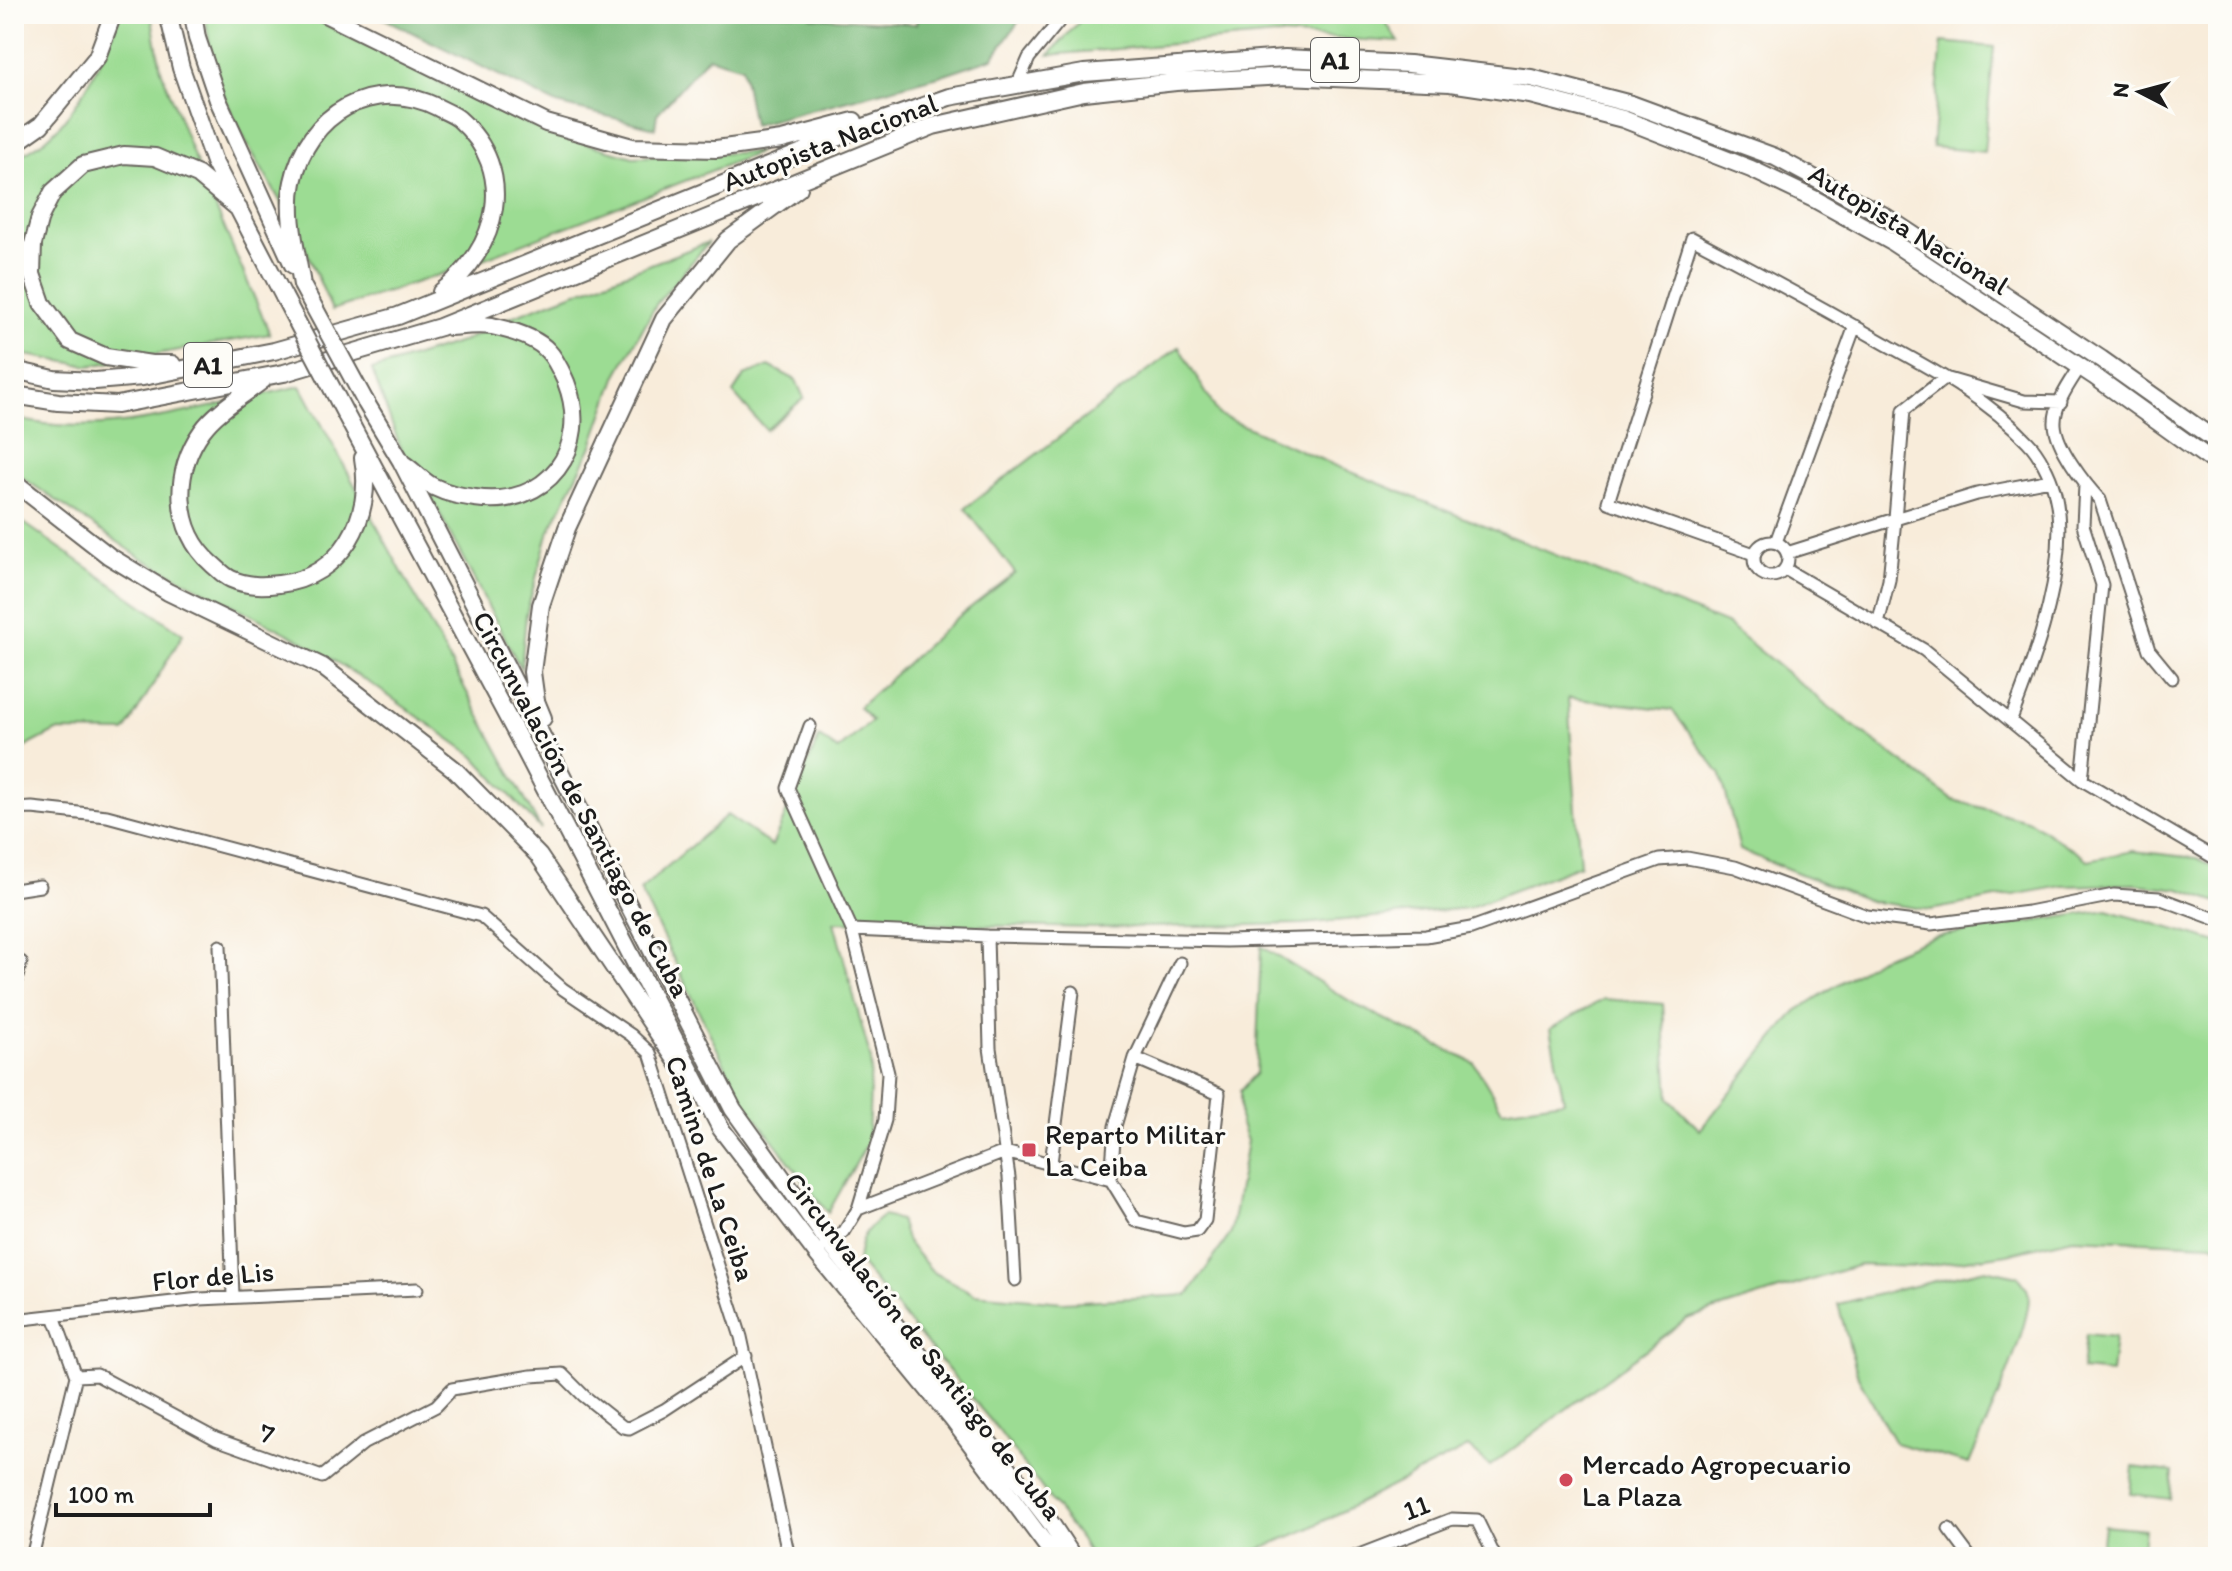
<svg xmlns="http://www.w3.org/2000/svg" width="2232" height="1571" font-family="Itim,sans-serif">
  <rect width="100%" height="100%" fill="#fdfcf7"/>
  <filter id="ink" filterUnits="userSpaceOnUse"><feTurbulence type="fractalNoise" baseFrequency=".0125" numOctaves="2"/><feDisplacementMap in="SourceGraphic" scale="16" xChannelSelector="R" yChannelSelector="G"/><feConvolveMatrix kernelMatrix="1 2 1 2 8 2 1 2 1" color-interpolation-filters="sRGB"/></filter>
  <filter id="wash" filterUnits="userSpaceOnUse"><feTurbulence type="fractalNoise" baseFrequency=".006" numOctaves="4" result="noise"/><feDisplacementMap in="SourceGraphic" scale="32" xChannelSelector="R" yChannelSelector="G"/><feGaussianBlur stdDeviation="1.8" result="paint"/><feColorMatrix in="noise" values="0 0 0 0 0 0 0 0 0 0 0 0 0 0 0 0 0 1.4 0 .05"/><feComposite in="paint" operator="in"/></filter>
  <g filter="url(#wash)">
    <rect width="100%" height="100%" fill="#f8ecda"/>
    <path fill="#9cdc93" stroke="#5c7c58" stroke-width="2" d="M120 14H151L161 69 194 157 270 334 89 366 14 353V160C24 153 36 147 46 139 79 111 105 54 120 14Z
      M205 14H305L475 100 546 132 633 157 760 152 457 269 332 310 298 232 246 142 226 101 212 62Z
      M1086 14H1380L1399 42 1276 35 1049 55Z
      M1942 42 1994 47 1984 152 1932 147Z
      M709 242 657 303 617 375 591 448 548 534 526 615 521 669 413 463 402 452 372 370 464 341 503 320Z
      M1179 347 1219 415 1334 465 1728 625 1839 715 1953 800 2030 821 2088 860 2133 851 2197 858 2218 870V902L2180 889 2135 884 2063 886 1930 910 1869 901 1740 850 1721 775 1672 710 1568 698 1580 865 1468 908 1303 924 1093 928 834 922 871 1060 868 1142 828 1213 741 1098 640 890 727 815 772 846 819 737 838 750 872 721 859 707 953 621 1015 573 965 508Z
      M769 366 796 380 804 398 766 430 733 393 744 376Z
      M301 386 541 829 474 756 376 687 304 642 143 559 14 472V418C100 442 215 404 301 386Z
      M14 516 183 634 125 732 56 731 14 753Z
      M2107 910 2218 942V1247L2211 1244 2073 1238 2007 1254 1918 1267 1859 1265 1687 1319 1490 1466 1468 1447 1308 1529 1240 1557H1091L1083 1543 996 1427 858 1262C860 1238 864 1230 883 1216L900 1220 907 1242 933 1272 974 1294 1063 1302 1188 1295 1231 1233 1247 1141 1240 1122V1091L1256 1073 1261 946 1358 1006 1474 1063 1502 1110 1564 1101 1550 1029 1604 999 1663 1004 1669 1099 1700 1130 1796 1011 1878 959 1932 937Z
      M1985 1269 2018 1276C2021 1281 2027 1287 2028 1292 2036 1316 1981 1435 1969 1464L1895 1443 1858 1377 1838 1304Z
      M2086 1334 2115 1337 2111 1373 2082 1370Z
      M2133 1467 2173 1472 2170 1499 2130 1494Z
      M2104 1525 2145 1529 2142 1557 2101 1552Z"/>
    <path fill="#7dbc7d" stroke="#4c6c4c" stroke-width="2" d="M375 14H810L811 17 916 24 918 14H1024L993 58 939 76 753 125 742 67 708 57 657 114 655 128 557 104Z"/>
  </g>
  <g filter="url(#ink)">
    <g fill="none" stroke-linecap="round" stroke-linejoin="round">
      <g stroke="#69655e" stroke-width="15">
        <path id="minor" d="M1018 83 1029 58 1065 14
          M2080 367C2070 383 2054 404 2055 424 2056 447 2085 484 2100 500L2149 650 2172 678
          M2050 480 1977 494 1895 519 1904 410 1945 378 2024 401 2061 402
          M1754 559a17 17 0 1 1 34 0a17 17 0 1 1-34 0Z
          M1776 542 1855 326
          M1787 553 1895 519 1889 580 1878 624
          M1754 554 1608 502 1692 238C1757 272 1820 306 1884 343 1935 371 1988 399 2028 442 2039 453 2050 475 2054 490 2072 556 2036 656 2011 719
          M1785 569 1924 650 2082 780 2218 860
          M810 726 788 788 852 930 888 1073 885 1120 858 1209 844 1232 825 1246
          M2082 780 2102 585 2083 525 2085 485
          M14 809 32 808 107 816 481 916 563 989 631 1035 650 1053 741 1337 789 1557
          M14 890 40 886
          M852 930 987 936 1226 941 1426 936 1471 928 1659 860 1687 858 1735 867 1867 916 1931 924 2028 912 2114 895 2159 898 2218 920
          M987 936 990 1048 1009 1177 1015 1280
          M220 946 233 1296
          M14 988 21 962
          M1135 1058 1219 1094 1205 1220 1197 1231 1184 1233 1136 1221 1111 1180 1115 1126 1135 1058 1180 963
          M1051 1163 1073 992
          M858 1209 1005 1152 1111 1180
          M14 1320 200 1299 417 1289
          M76 1376 97 1375 216 1439 322 1477 364 1443 436 1406 452 1389 531 1376 562 1374 584 1396 623 1427 629 1428 664 1410 746 1356
          M1949 1529 1970 1557
          M32 1557 76 1376 54 1316
          M1354 1557 1452 1519 1477 1520 1495 1557"/>
      </g>
      <g stroke="#69655e" stroke-width="20">
        <path id="highway" d="M168 14 181 68 214 162 284 297
          M193 14 197 38 218 100 293 265
          M325 14 546 123 632 147 716 149 782 140 854 121
          M14 144 41 125 97 57 113 14
          M302 285C297 253 286 214 293 182 307 114 373 75 437 107 444 111 453 114 459 119 518 171 499 249 441 292
          M172 364H151L106 357 70 341 42 303 32 274 33 244 40 217 53 192 83 165 124 155 155 157 198 175 239 209
          M14 370 54 379 95 381 143 377 274 351 398 316 864 127 949 97 1084 73 1285 58 1409 64 1531 78 1631 104 1775 157 1883 215 2101 359 2218 442
          M263 380C244 395 216 411 202 431 173 471 173 530 212 564 218 569 224 576 231 579 247 586 262 586 279 584 342 577 374 517 363 458
          M14 395 58 402 117 405 284 373 440 327 933 126 1084 92 1176 82 1286 76 1450 83 1530 95 1623 119 1751 169 1816 200 1892 242 2094 376 2218 465
          M365 401 401 461 733 1109 829 1243 963 1409 1050 1522 1073 1557
          M346 415 516 733 721 1129 817 1254 953 1420 1055 1557
          M405 465C415 472 424 482 434 487 448 494 461 496 475 498 547 509 592 448 566 382 561 371 556 359 548 351 536 337 510 330 492 326 479 324 463 326 450 327
          M14 482 109 556 168 592 323 667 454 769 539 856 680 1066
          M543 718 536 701 532 672 541 605 567 528 664 319 728 240 799 188"/>
      </g>
      <use href="#minor" stroke="#fff" stroke-width="11"/>
      <use href="#highway" stroke="#fff" stroke-width="16"/>
      <g stroke="#69655e" stroke-width="20" stroke-linecap="butt">
        <path id="highway-bridge" d="M302 285 365 401
          M284 297 346 415"/>
      </g>
      <use href="#highway-bridge" stroke="#fff" stroke-width="16"/>
    </g>
  </g>
  <g fill="#d1495b" stroke="#fdfcf7" stroke-width="3">
    <rect x="1021" y="1142" width="16" height="16" rx="4"/>
    <circle cx="1566" cy="1480" r="8"/>
  </g>
  <g text-anchor="middle" dominant-baseline="central" stroke-width="6" stroke-linejoin="round" paint-order="stroke">
    <g fill="#fdfcf7" stroke="#605f5e" stroke-width="2">
      <rect x="1311" y="38" width="48" height="44" rx="6"/>
      <rect x="184" y="343" width="48" height="44" rx="6"/>
    </g>
    <g font-size="26" font-weight="bold" fill="#1c1c1c">
      <text x="1335" y="60">A1</text>
      <text x="208" y="365">A1</text>
    </g>
    <g font-size="28" fill="#1c1c1c" stroke="#fdfcf7">
      <text transform="translate(830 142) rotate(-21)">Autopista Nacional</text>
      <text transform="translate(1909 229) rotate(31)">Autopista Nacional</text>
      <text transform="translate(582 804) rotate(62)">Circunvalación de Santiago de Cuba</text>
      <text transform="translate(711 1168) rotate(72)">Camino de La Ceiba</text>
      <text transform="translate(213 1276) rotate(-5)">Flor de Lis</text>
      <text transform="translate(924 1346) rotate(52)">Circunvalación de Santiago de Cuba</text>
      <text transform="translate(267 1433) rotate(20)">7</text>
      <text transform="translate(1416 1507) rotate(-21)">11</text>
    </g>
    <g font-size="28" fill="#1c1c1c" stroke="#fdfcf7" text-anchor="start">
      <text x="1045" y="1134">Reparto Militar<tspan x="1045" dy="32">La Ceiba</tspan></text>
      <text x="1582" y="1464">Mercado Agropecuario<tspan x="1582" dy="32">La Plaza</tspan></text>
    </g>
  </g>
  <rect width="2232" height="1571" fill="none" stroke="#fdfcf7" stroke-width="48"/>
  <g transform="translate(2140 92) rotate(276)" stroke="#fdfcf7" stroke-width="6" paint-order="stroke">
  <path d="M0-6L14 30L0 20L-14 30Z" fill="#1c1c1c"/>
  <text y="-12" font-size="22" font-weight="bold" text-anchor="middle" fill="#1c1c1c">N</text>
  </g>
  <path d="M56 1503v12h154v-12" fill="none" stroke="#1c1c1c" stroke-width="4"/>
  <text x="68" y="1503" font-size="24" fill="#1c1c1c" stroke="#fdfcf7" stroke-width="6" paint-order="stroke">100 m</text>
</svg>
